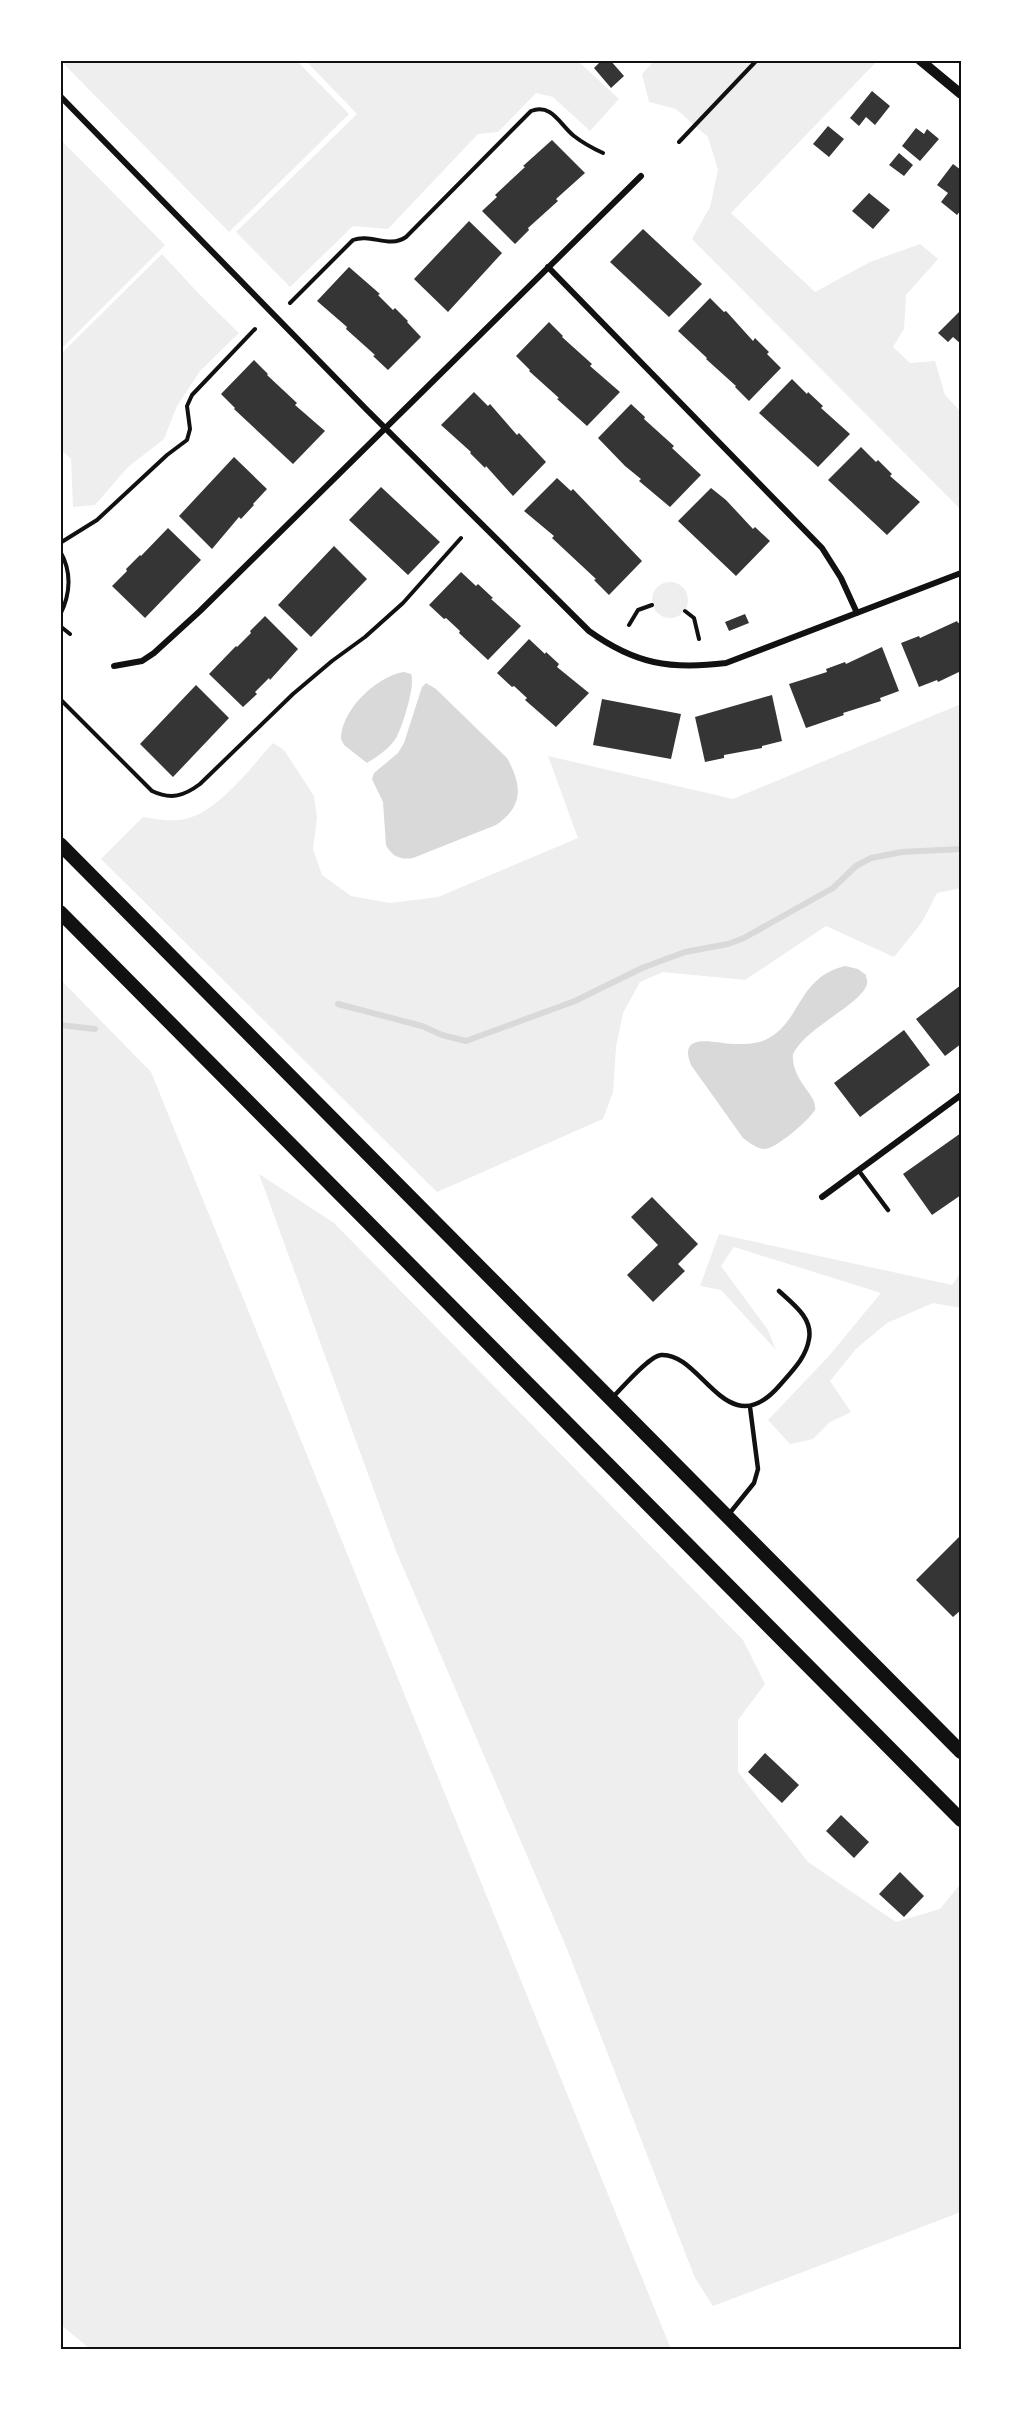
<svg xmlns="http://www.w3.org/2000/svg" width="1021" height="2409" font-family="Lato,sans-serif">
  <rect width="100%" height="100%" fill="#fff"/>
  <path fill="#eee" d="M60 60H296L349 114 229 232Z
    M305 60H577L619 99 590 131 553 97 536 93 498 132 478 134 388 229 353 226 290 287 236 232 357 114Z
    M655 60H878L731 213 815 292 870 262 920 244 938 259 906 295 904 329 893 347 910 363 935 361 945 395 961 412V510L692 239 710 207 718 170 708 137 676 109 649 102 642 74Z
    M60 139 165 245 60 350Z
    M162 254 200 295 239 333 200 371 177 406 164 439 128 467 95 505 73 507 71 459 60 449V355Z
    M652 600a18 18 0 1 1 36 0a18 18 0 1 1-36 0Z
    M961 704V888L937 893 922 922 894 957 826 926 745 980 663 972 640 982 623 1013 616 1047 613 1092 603 1119 437 1192 101 859 143 817C155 819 172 822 185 819 218 812 251 767 273 743L284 750 314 796 317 818 313 849 322 875 351 896 390 903 438 897 578 838 548 756 733 799Z
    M60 979 151 1072 671 2349H90L60 2324Z
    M259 1174 334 1223 743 1640 765 1684 738 1720V1772L808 1862 896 1922 940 1909 961 1883V2212L713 2306 695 2278 565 1944 396 1551Z
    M719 1234 952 1285 961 1272V1308L933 1303 887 1323 856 1349 830 1381 851 1412 830 1422 813 1439 790 1444 768 1420 828 1357 881 1293 734 1247 721 1266 768 1330 776 1350 721 1290 700 1286Z"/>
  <path fill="#d9d9d9" d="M404 672 411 674C416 684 402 728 396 738 390 748 377 757 367 763L344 745 341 739C341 710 377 676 404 672Z
    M426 683 436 689 507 758C522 785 524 806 496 825L413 858C401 860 392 857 386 845L383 802 372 779 374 773 398 753 404 743 422 687Z
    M845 966 858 969 866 975C866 978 868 981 867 984 861 1005 806 1027 793 1054 791 1081 818 1095 815 1110 809 1120 777 1148 765 1149 757 1149 750 1143 743 1138L691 1065C677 1031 715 1043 733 1044 743 1044 756 1044 765 1040 802 1023 796 978 845 966Z"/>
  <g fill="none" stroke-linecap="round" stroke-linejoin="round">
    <path stroke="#d9d9d9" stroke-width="6" d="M338 1004 422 1026 442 1035 466 1041 575 1001 642 968 685 952 728 944 744 938 833 888 856 866 871 858 902 852 961 849
      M60 1025 95 1029"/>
  </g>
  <path fill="#353535" d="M602 60H610L624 76 611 88 594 68Z
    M872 91 890 106 875 125 866 117 859 126 850 118Z
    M828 126 844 139 829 157 813 144Z
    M916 128 924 134 927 129 939 139 920 161 902 146Z
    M552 140 585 173 556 199 558 201 528 228 529 230 515 244 482 211 497 197 495 195 525 167 523 166Z
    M899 153 913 165 904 176 889 165Z
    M953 164 961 170V210L957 215 941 202 948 193 937 185Z
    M869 193 890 210 873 229 852 211Z
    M469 221 502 253 448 312 414 279Z
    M643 229 702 284 669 317 610 262Z
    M349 267 380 294 378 295 393 310 395 308 408 321 407 322 421 337 388 370 373 356 375 355 346 329 347 327 317 301Z
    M710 298 724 312 726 311 753 341 755 338 769 352 767 354 781 368 749 401 735 387 736 386 706 359 707 358 678 331Z
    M961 310V344L953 337 948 342 938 333Z
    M549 322 563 336 562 337 592 364 590 366 620 392 587 426 557 399 559 398 529 371 530 370 516 356Z
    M254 360 268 374 267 375 297 403 295 405 325 431 293 464 234 409 235 408 221 394Z
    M792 379 807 394 808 392 823 406 821 408 850 434 818 467 759 413Z
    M474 392 488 406 490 404 517 435 519 433 546 462 513 496 486 466 485 468 470 453 471 452 441 425Z
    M631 404 645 417 644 419 674 446 672 448 701 475 670 507 639 481 641 479 625 466 598 438Z
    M861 447 876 462 878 460 892 474 890 476 920 502 887 535 828 480Z
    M234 457 267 489 253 504 254 505 241 519 239 517 212 549 179 516Z
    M557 478 571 491 573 489 642 561 609 595 594 580 596 579 552 538 554 536 524 511Z
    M381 487 440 542 408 575 349 520Z
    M711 488 726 500 753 529 755 527 770 541 736 576 678 521Z
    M168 528 201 560 145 618 112 586 127 571 126 569 140 555 141 556Z
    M334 546 367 579 311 637 278 605Z
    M461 572 476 586 478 584 493 598 491 599 521 626 488 660 459 633 460 631 446 618 444 619 429 605Z
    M745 614 749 623 729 631 725 622Z
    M265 616 298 649 270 680 269 678 255 692 257 694 243 707 209 674 236 646 237 647 251 633 250 631Z
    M957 621 958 623 961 622V671L938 682 937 680 919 687 901 643 919 636 920 638Z
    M529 639 545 654 546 652 559 664 557 667 589 693 556 727 525 700 527 698 514 686 512 687 497 673Z
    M882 647 899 691 880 698 881 701 843 713 844 715 806 728 789 684 827 672 826 669 845 662 846 664Z
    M196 685 229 718 173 777 140 744Z
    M772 695 782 741 762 746V748L724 755V758L705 762 695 717Z
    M602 699 681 714 671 759 593 745Z
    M961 985V1044L945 1056 916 1019Z
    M904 1030 930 1065 860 1117 834 1083Z
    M961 1133V1195L932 1215 903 1174Z
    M652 1197 698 1244 678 1264 685 1271 653 1302 627 1275 658 1245 631 1217Z
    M961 1535V1610L953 1617 916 1580Z
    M765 1753 799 1785 782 1803 748 1772Z
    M841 1815 869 1842 854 1858 826 1831Z
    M900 1872 924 1896 904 1917 879 1894Z"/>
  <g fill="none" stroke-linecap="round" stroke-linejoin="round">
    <path stroke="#111" stroke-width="4" d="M679 142 757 60
      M290 303 353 240C371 233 389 249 406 237L531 111C552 103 560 125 574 136 583 143 592 148 603 153
      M60 543 97 520 167 455 187 440 190 429 187 406 192 395 255 329
      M60 551C72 572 71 593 60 615
      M685 611 694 618 699 639
      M629 625 638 610 652 605
      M60 626 70 634
      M60 699 152 791C171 800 184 796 200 784L293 694 332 661 365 637 403 603 461 538"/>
    <path stroke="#111" stroke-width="4.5" d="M859 1171 888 1210
      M613 1397C623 1387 649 1356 661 1355 702 1352 727 1447 780 1385 792 1371 806 1358 809 1339 813 1318 793 1304 779 1291
      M729 1514 754 1483 758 1469 750 1407"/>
    <path stroke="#111" stroke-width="6" d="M60 96 367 410 589 631C635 664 670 670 726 663L961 573
      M548 267 822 548 841 578 857 613
      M114 666 142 661 154 653 200 611 641 176
      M822 1197 961 1095"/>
    <path stroke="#111" stroke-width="10" d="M920 60 961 94"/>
    <path stroke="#111" stroke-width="14" d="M60 844 961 1752
      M60 912 961 1820"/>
  </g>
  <rect width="1021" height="2409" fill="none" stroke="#ffffff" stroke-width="123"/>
  <rect x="62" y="62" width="898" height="2286" fill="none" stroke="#111" stroke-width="2"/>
</svg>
